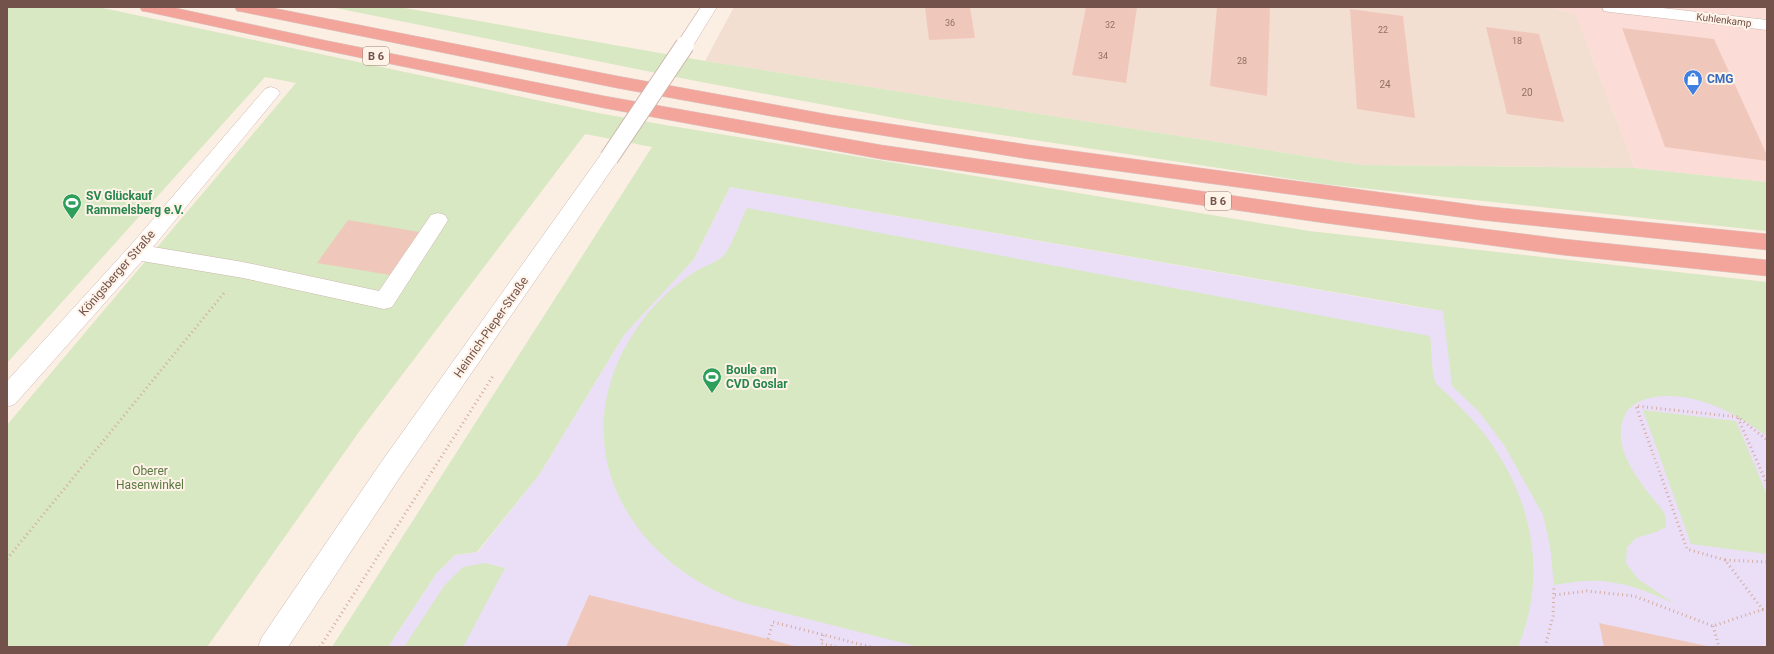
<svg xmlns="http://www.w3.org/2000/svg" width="1774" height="654" font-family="Roboto,sans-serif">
  <rect width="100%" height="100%" fill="#fbeee3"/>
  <path fill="#f3dfd1" d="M734 7H1549L1576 14 1635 168 1362 165 705 61Z"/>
  <path fill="#fcdcd6" d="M1549 7H1767V182L1635 168 1576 14Z"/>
  <path fill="#ebdff8" d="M730 187 1411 306 1767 360V647H388L436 574 455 555 478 552 539 475 624 335 694 259Z"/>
  <path fill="#d7e8c2" d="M7 7H98L598 113 665 125 1309 231 1767 282V436C1737 414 1702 395 1664 396 1649 397 1632 401 1625 415 1611 443 1634 474 1650 495 1655 501 1662 508 1665 515 1666 518 1666 523 1666 527L1656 532 1636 538 1627 547 1626 563 1638 579 1675 604C1654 594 1633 585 1610 582 1592 579 1572 582 1554 585L1550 546 1543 515 1504 445 1479 412 1452 386 1443 311 730 187 694 259 624 335 539 475 477 552 455 555 436 574 388 647H332L652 147 585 134 361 429 207 647H7V425L296 83 265 77 7 363Z
    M331 7H399L705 61 1362 165 1635 168 1767 182V231L1324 184 922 123 696 81Z
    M747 208 1430 336C1432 350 1431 367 1435 381 1436 385 1440 387 1443 390 1455 401 1466 413 1477 425 1530 488 1550 570 1518 647H919L744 603C618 558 557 431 645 317 659 299 677 283 696 271 703 267 721 260 725 254 732 245 741 220 747 208Z
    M1643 410 1736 421 1767 495V554L1691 544Z
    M485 563 505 568 463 647H404L444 586 463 567Z"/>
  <path fill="#f0c8bb" d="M925 7H970L975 38 929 40Z
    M1086 7H1137L1126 83 1072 75Z
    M1217 7H1270L1267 96 1210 86Z
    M1350 9 1403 16 1415 118 1357 109Z
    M1486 27 1539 34 1564 122 1507 114Z
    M1622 28 1714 39 1767 155V161L1665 147Z
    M348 220 419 232 390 275 317 263Z
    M589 595 768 639 798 647H566Z
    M1599 623 1707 646V647H1604Z"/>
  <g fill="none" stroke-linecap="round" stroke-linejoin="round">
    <g stroke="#ceb6ad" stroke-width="1">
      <path id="minor" d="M701 7H717L691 49 685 50 679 49 676 45Z
        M1602 7H1654L1767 20V30L1610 12 1604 11Z
        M271 87 277 89 280 93 277 97 153 247 243 262 379 291 431 215 438 213 445 215 448 220 445 225 392 307 384 309 243 278 142 261 15 404 7 407V381L130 246 265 89Z
        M609 151 616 153 619 158 616 163 400 477 288 647H258L262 637 382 461 602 153Z"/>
    </g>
    <g stroke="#d5cbc9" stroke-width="1">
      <path id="highway" d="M140 7H171L328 41 604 96 881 145 1318 208 1563 239 1767 260V276L1563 255 1318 222 881 159 604 108 328 51 148 12 142 11Z
        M235 7H268L617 76 831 115 1029 145 1481 206 1767 234V250L1481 220 1029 159 831 127 617 88 243 12 237 11Z"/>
    </g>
    <path stroke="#d5ab9e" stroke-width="3" stroke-dasharray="1 3.5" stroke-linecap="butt" d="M1738 418 1767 484
      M7 559 224 293
      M1725 560 1687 549 1636 406 1738 417 1767 440
      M1555 595 1587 591 1634 596 1713 626 1767 608
      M1763 610 1725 560 1767 562
      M1713 626 1719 647
      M823 635 821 643 836 647
      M768 639 773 622 871 647
      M320 647 493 376
      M1545 647 1553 616 1554 585"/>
    <use href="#minor" fill="#fff" fill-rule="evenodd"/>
    <use href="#highway" fill="#f4a59b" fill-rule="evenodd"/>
    <g stroke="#ceb6ad" stroke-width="20" stroke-linecap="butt">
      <path id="minor-bridge" d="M609 158 685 45"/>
    </g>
    <use href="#minor-bridge" stroke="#fff" stroke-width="18"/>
  </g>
  <defs>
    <g id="shop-pin" transform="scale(1)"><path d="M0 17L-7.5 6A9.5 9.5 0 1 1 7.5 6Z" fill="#3f7fe0" stroke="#fff3e8"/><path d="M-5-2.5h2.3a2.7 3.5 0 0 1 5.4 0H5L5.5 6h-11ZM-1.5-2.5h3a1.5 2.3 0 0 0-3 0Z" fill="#fff"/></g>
    <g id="stadium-pin" transform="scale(1)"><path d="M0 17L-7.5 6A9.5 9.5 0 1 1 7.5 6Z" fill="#2e9e5b" stroke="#fff3e8"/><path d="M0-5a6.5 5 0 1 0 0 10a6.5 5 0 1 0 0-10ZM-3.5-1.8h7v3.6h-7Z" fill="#fff"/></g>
  </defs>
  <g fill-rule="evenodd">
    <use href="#shop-pin" x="1693" y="79"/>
    <use href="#stadium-pin" x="72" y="203"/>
    <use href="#stadium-pin" x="712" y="377"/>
  </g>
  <g text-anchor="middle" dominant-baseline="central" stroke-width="4" stroke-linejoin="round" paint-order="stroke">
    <g font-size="9" fill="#927066">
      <text x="950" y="23">36</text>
      <text x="1110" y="25">32</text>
      <text x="1383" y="30">22</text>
      <text x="1517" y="41">18</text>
      <text x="1103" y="56">34</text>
      <text x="1242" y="61">28</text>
    </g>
    <g font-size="10" fill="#72524a" stroke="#fff3e8">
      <text transform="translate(1724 20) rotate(7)">Kuhlenkamp</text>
    </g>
    <g font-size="10" fill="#927066">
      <text x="1385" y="84">24</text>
      <text x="1527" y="92">20</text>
    </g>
    <g fill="#fff3e8" stroke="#9c8279" stroke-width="1">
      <rect x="363" y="47" width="26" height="18" rx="3"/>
      <rect x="1205" y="192" width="26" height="18" rx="3"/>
    </g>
    <g font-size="11" font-weight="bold" fill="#72524a">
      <text x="376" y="56">B 6</text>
      <text x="1218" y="201">B 6</text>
    </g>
    <g font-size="12" font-weight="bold" fill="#366cbe" stroke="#fff3e8" text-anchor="start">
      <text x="1707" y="79">CMG</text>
    </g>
    <g font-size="12" font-weight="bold" fill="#27864d" stroke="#fff3e8" text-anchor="start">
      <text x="86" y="196">SV Glückauf<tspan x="86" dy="14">Rammelsberg e.V.</tspan></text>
      <text x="726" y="370">Boule am<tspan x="726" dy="14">CVD Goslar</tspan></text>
    </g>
    <g font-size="12" fill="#72524a" stroke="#fff3e8">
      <text transform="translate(117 273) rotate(-49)">Königsberger Straße</text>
      <text transform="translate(491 327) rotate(-55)">Heinrich-Pieper-Straße</text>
    </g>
    <g font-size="12" fill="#5a7842" stroke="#fff3e8">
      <text x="150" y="471">Oberer<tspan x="150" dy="14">Hasenwinkel</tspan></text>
    </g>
  </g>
  <rect width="1774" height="654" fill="none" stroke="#72524a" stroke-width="16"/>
</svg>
